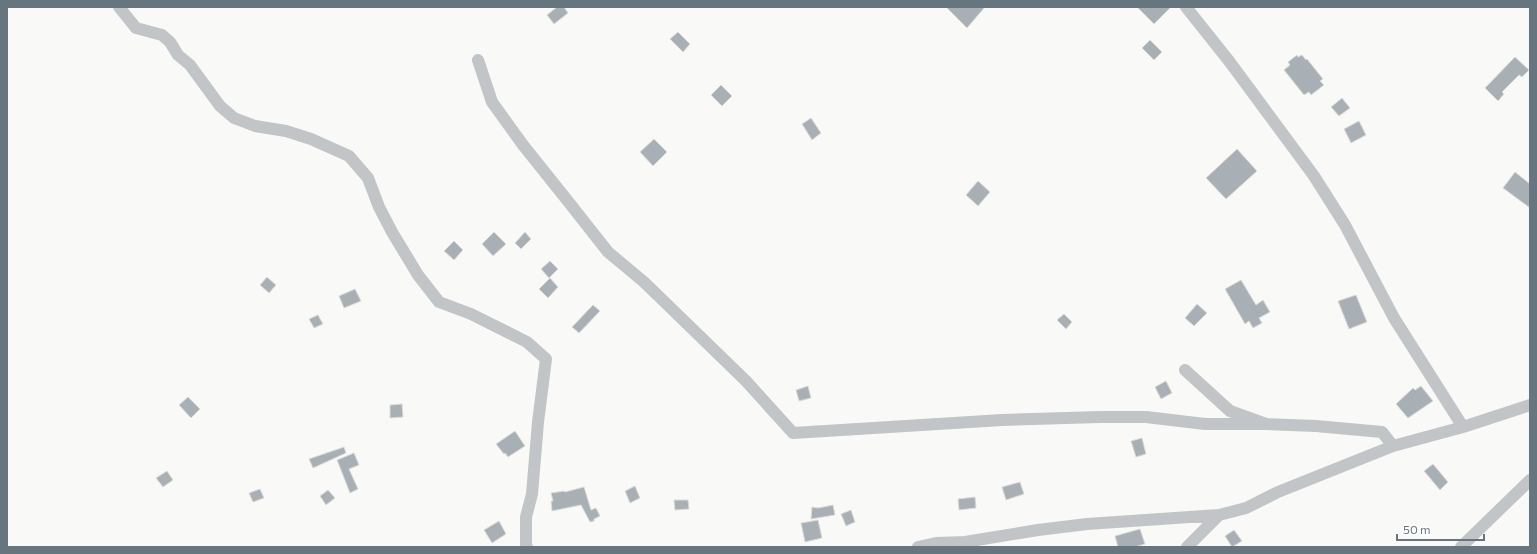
<svg xmlns="http://www.w3.org/2000/svg" width="1537" height="554" font-family="Commissioner,sans-serif">
  <rect width="100%" height="100%" fill="#f9f9f7"/>
  <path fill="#a9b0b5" stroke="#dbdbd9" d="M557 7H564L568 13 554 24 547 15Z
    M946 7H985L967 28Z
    M1137 7H1171L1154 24Z
    M678 32 690 44 683 52 670 39Z
    M1150 40 1162 52 1154 60 1142 48Z
    M1297 55 1298 57 1302 55 1306 60 1307 59 1323 79 1320 81 1324 85 1311 95 1309 92 1304 95 1284 70 1290 65 1288 62Z
    M1515 57 1529 70 1522 77 1519 75 1502 92 1504 94 1498 101 1485 88Z
    M721 85 732 96 722 106 711 95Z
    M1342 98 1350 108 1339 116 1331 107Z
    M811 118 821 133 812 140 802 124Z
    M1359 121 1366 135 1351 143 1344 129Z
    M654 139 667 152 653 166 640 152Z
    M1237 149 1257 171 1226 199 1206 178Z
    M1515 172 1530 184V208L1503 188Z
    M978 181 990 192 978 206 966 195Z
    M494 232 506 244 493 256 482 244Z
    M525 232 531 239 521 249 515 243Z
    M454 241 463 250 454 260 444 251Z
    M550 261 558 269 549 278 541 269Z
    M267 277 276 285 269 293 260 285Z
    M550 278 558 287 548 298 539 289Z
    M1241 280 1256 305 1263 300 1270 312 1259 318 1262 323 1253 328 1249 321 1245 324 1225 289Z
    M355 289 361 301 344 308 339 296Z
    M1356 295 1367 322 1349 329 1338 301Z
    M1197 304 1207 313 1194 326 1185 318Z
    M593 305 600 311 579 333 572 327Z
    M1064 314 1072 322 1066 329 1057 320Z
    M318 315 323 324 314 328 309 319Z
    M1166 381 1172 393 1161 399 1155 387Z
    M808 386 811 398 799 401 796 390Z
    M1421 386 1433 401 1408 418 1396 404 1413 388 1415 390Z
    M188 397 200 409 191 418 179 405Z
    M402 404 403 417 390 418V405Z
    M515 431 525 446 508 457 505 453 504 454 496 444Z
    M1142 438 1146 454 1136 457 1131 441Z
    M344 447 346 453 313 468 309 459Z
    M354 453 359 465 349 469 358 489 350 493 337 460Z
    M1433 464 1448 482 1440 490 1424 471Z
    M167 471 173 480 163 487 156 478Z
    M1020 482 1024 494 1006 500 1002 487Z
    M635 486 640 498 630 503 625 491Z
    M584 487 591 510 596 508 600 516 594 519V521L590 522 581 505 552 511 551 501H553L551 493 564 491 565 492Z
    M260 489 264 498 253 502 249 493Z
    M328 490 335 498 326 505 320 496Z
    M975 497 976 508 959 510 958 499Z
    M674 500H688L689 509 675 510Z
    M833 505 835 515 811 519 812 507 818 508Z
    M851 510 855 522 846 526 841 514Z
    M818 520 822 538 805 542 801 523Z
    M499 521 506 534 492 543 484 530Z
    M1140 529 1145 544 1135 547H1118L1115 536Z
    M1234 530 1242 541 1232 547 1225 536Z"/>
  <g fill="none" stroke-linecap="round" stroke-linejoin="round">
    <path stroke="#c1c5c8" stroke-width="12" d="M119 7 136 28 162 35 170 42 178 55 190 65 220 106 234 118 255 126 286 131 311 139 349 156 368 178 379 207 392 232 418 275 439 302 471 314 527 342 546 359 538 422 532 494 526 517V544L527 547
      M1186 7 1229 61 1314 176 1345 225 1394 318 1463 427
      M478 60 492 102 523 145 567 200 608 252 644 282 746 381 793 433 1002 420 1100 417H1146L1205 424H1266
      M1185 370 1230 411 1266 424 1316 426 1382 432 1393 446
      M918 547 936 543 965 542 1038 530 1087 524 1219 515
      M1187 547 1219 515 1246 508 1278 492 1393 446 1463 427 1530 405
      M1461 547 1530 480"/>
  </g>
  <rect width="1537" height="554" fill="none" stroke="#67757f" stroke-width="16"/>
  <path d="M1397 534v6h87v-6" fill="none" stroke="#67757f" stroke-width="2"/>
  <text x="1403" y="534" font-size="12" fill="#67757f" stroke="#ffffff" stroke-width="3" paint-order="stroke">50 m</text>
</svg>
